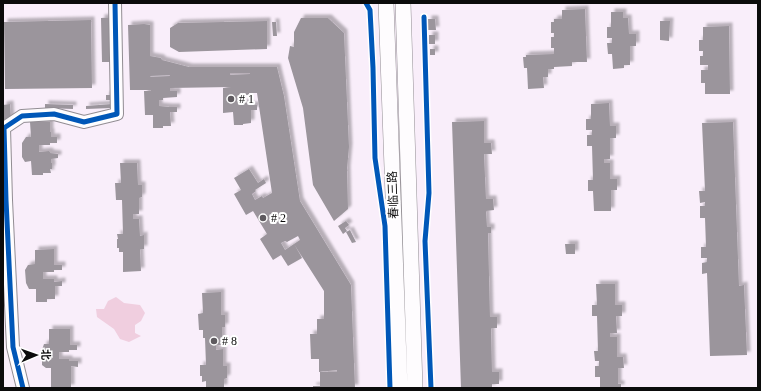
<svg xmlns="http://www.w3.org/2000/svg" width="761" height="391" font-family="'Times New Roman','Noto Sans SC',serif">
  <defs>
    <filter id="shadow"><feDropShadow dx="3.5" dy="-3.5" stdDeviation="1" flood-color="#0004"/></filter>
  </defs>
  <rect width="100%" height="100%" fill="#f9eefa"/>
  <path fill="#f0cedf" d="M116 297 124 303 140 305 145 313 141 321 135 325V333L141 336 129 342 120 339 114 329 97 317 96 309H104L108 301Z"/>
  <path fill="#9b959c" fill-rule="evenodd" filter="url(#shadow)" d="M585 9 587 62H572V66L554 67V69H548V77H543L544 88 528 89 527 68H524L523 57H526V55L554 54V48H551V37H554V33H551V22H554V19H562V10Z
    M611 12H623V18H628L629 34H636V46H630V65H624V68L613 69 612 54H608L607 43H612V38H607V27H611Z
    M113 17 114 62H102L101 18Z
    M301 18H328L344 33 349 147 347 169 348 209 334 221 313 185 303 108 288 58 290 46 294 47V32Z
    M428 19H435L436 30H428Z
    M91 20 92 88 5 89 4 22Z
    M267 21V49L179 52 170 47V28L178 23Z
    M660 21H670L669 41 660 40Z
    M272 22H276L277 36H273Z
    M144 24 150 25V56L161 58 162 60 189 67H277L284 96 300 201 351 285 355 388H313V386H320V372H337V370L319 372V359H311L310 334H317V319H324V291L294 244 300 240 298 236 287 242 285 241 281 243 285 250 294 244 302 258 288 266 281 255 273 260 260 239 267 234 253 211 246 215 234 194 241 190 234 178 249 169 258 183 264 179 266 183 255 190 256 191 252 194 255 200 262 196 263 198 272 193 257 93H249V95H239V103H249V105H257V110H251V123L243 124V125H234L233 112 223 113V88L231 87 170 88V91H177V97L163 98V100H159V106L169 107H177V112H170L171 126H163V128H153V115H145L144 91H151V90H130L128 25ZM230 73H250V74L230 75ZM170 75V76L150 77V76Z
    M729 26 730 94H705V83H701V70H708V65H700V56H703V51H699V40H703V27Z
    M429 35H435V44H429Z
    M430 49H435V55H430Z
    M106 95H115V100H106Z
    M609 103 610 126H616V138H610V159H604V163H610V179H617V190H611V211H594L593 191H588V180H593L592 146H587V135H592V130H586V119H591V104Z
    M10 104 11 121 3 122V105Z
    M45 104 73 105V109L45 108Z
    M112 104V108L86 109V106Z
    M484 121V143H491L492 154H484L486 199H493L494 210 486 211 487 227H491V233H488L490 317H497V328H491L492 372H499V384H492V388H461L452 122Z
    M30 122H50V132H51V137H57V143H50V145H39V152L49 151 50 152V153L58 154V158L51 159V163H52V169H50L51 173H43V175H32L31 161 25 162 22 157V143L26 137H31Z
    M733 122 739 286 744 285 747 355 710 356 707 273 702 274V263L707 262V258H701V247H706L705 218H700V206H705V202L700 203 699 191H705L702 123Z
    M120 163H137L138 185H142V197L139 198V214H133V219H139L140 236 144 235V249H140L141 271 123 272V252H119V248H117V239H118L117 234H123L122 200H116L115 183H121Z
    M346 221 349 225 345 228 347 231 343 234 338 226Z
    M350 230 356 242 352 243 346 232Z
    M565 244H575V254H566Z
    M54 249V265H62V270H54V272H43V279H54V282L62 281V286H55V299H47V302H36V289H29L26 283 25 270 28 265 35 264V250Z
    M596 284H615V305H622V316H616L617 333H610V337H617V357H623L624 368H618V384H621V388H600V377H595V366H599V361H595L594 351H598L597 316H592V305H597Z
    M221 292V315H225V327H222V345H216V350L223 349V366H227V378L224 379V388H206V381L202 382V376H200V365H206L205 338H203V330H199L198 314 203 313 202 293Z
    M49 329H70V345H77V350H69V352H59V359H69V361H78V367L71 366V388H51V368H46L42 365V350L44 344H49Z"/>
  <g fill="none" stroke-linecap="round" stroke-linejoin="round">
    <g stroke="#928d93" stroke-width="14">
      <path id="minor" d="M23 388 13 347 6 200 4 128 22 116 54 114 84 122 117 114 115 3"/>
    </g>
    <g stroke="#928d93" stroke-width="16">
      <path id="tertiary" d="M386 3 400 388
        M403 3 415 388"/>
    </g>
    <use href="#minor" stroke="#fefcfe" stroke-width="12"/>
    <use href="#tertiary" stroke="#fefcfe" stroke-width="15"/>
    <g stroke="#fff" stroke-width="8">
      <path id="cycleway" d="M366 3 370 10 373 68 375 158 385 226 390 388
        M424 17 429 193 425 241 431 388
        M23 388 13 347 6 200 4 128 22 116 54 114 84 122 117 114 115 3"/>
    </g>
    <use href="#cycleway" stroke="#0057b8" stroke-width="5"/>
  </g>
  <g fill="#5e5a5f" stroke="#fff" stroke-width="1.5">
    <circle cx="231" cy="99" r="4"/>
    <circle cx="263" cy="218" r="4"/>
    <circle cx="214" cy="341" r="4"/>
  </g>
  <g text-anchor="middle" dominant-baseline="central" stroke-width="4" stroke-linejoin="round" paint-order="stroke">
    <g font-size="12" fill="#0b0b0b" stroke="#fff" text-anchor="start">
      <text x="239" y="99"># 1</text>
      <text x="271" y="218"># 2</text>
      <text x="222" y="341"># 8</text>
    </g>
    <g font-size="12" fill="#0b0b0b" stroke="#fff">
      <text transform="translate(393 195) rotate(-92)">春临三路</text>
    </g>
  </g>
  <rect width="761" height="391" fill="none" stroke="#0b0b0b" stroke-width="8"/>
  <g transform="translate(36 355) rotate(88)" stroke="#ffffff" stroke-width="3" paint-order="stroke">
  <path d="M0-3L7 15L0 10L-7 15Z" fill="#0b0b0b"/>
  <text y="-6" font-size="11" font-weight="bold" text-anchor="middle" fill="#0b0b0b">北</text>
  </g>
</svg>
